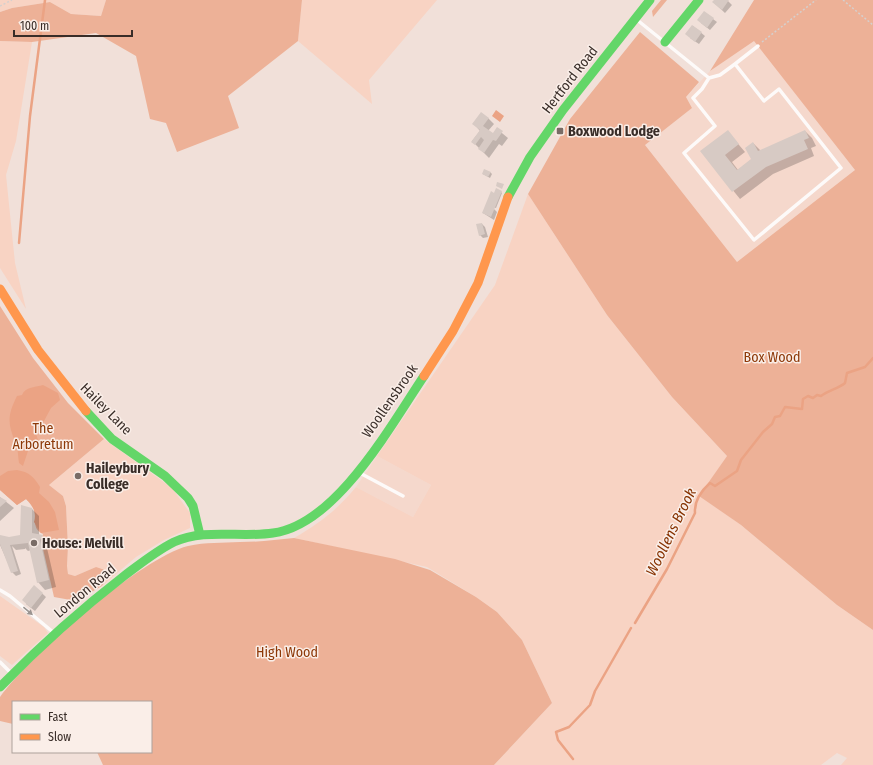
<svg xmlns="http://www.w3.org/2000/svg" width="873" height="765" font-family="'Fira Sans Condensed',sans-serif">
  <rect width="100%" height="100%" fill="#f1e0d9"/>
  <path fill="#f5d8cc" d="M754 40 855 170 737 262 645 145 692 108 686 97 710 71Z
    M377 456 431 485 413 517 356 487Z"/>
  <path fill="#f8d3c3" d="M0 0H106L101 16 71 14 50 2 12 8 0 12Z
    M302 0H437L369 80 372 104 298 41Z
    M0 41 32 42 16 141 6 175 15 263 26 309 0 268Z
    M528 194 607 315 672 397 727 456 700 496 741 525 837 605 873 630V765H841L847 758 837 753 821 765H494L552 703 522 640 497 612 476 597 427 567 294 538C320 523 337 510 356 487L413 517 431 485 377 456 495 285Z
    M104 439 172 488 190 513V528L164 540 136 557 102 586 107 578 96 567 75 576 68 574 67 566 68 547 66 506 63 496 49 485Z
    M0 596 44 627 48 633 12 665 0 656Z"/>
  <path fill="#edb197" d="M106 0H302L298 41 228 96 239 128 177 152 166 123 150 119 136 56 96 33 32 42 0 41V12L12 8 50 2 71 14 101 16Z
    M661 0H667L653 17 652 11Z
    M754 0H873V630L837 605 741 525 699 496 727 456 672 397 607 315 528 194 570 119 640 32 699 82 686 97 692 108 645 145 737 262 855 170 754 41 710 71Z
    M0 306 33 358 68 403 104 439 49 485 63 496 66 506 68 547 67 566 68 574 75 576 96 567 105 570 107 578 102 586 76 601 54 597 41 540 43 534C30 528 38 516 33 506 32 504 28 501 26 499L17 505 0 490Z
    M294 538 395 559 430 570 476 597 497 612 522 640 552 703 494 765H103L97 752H151V702H13V724L0 721V697C30 656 140 558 188 546 206 542 222 543 240 542 258 542 276 540 294 538Z"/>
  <path fill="#eba384" d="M496 110 504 116 500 122 492 116Z
    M43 385 58 393 60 400 51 408 44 421 34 427 38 440 30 445 23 466 19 463C18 456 18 447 15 441 7 423 8 414 17 396L22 395C25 387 36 387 43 385Z
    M17 470C29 472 34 477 40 487L39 493 49 502 55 512 59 530 41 533 34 522C37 513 33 506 26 499L17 505 0 490V476L8 471Z"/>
  <path fill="#0003" d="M715 0H727L732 5 725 13 713 2Z
    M713 19 717 22 710 30 701 23Z
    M693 26 705 36 699 44 690 38Z
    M488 118 494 124 488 131 493 134 497 129 508 138 502 146 499 144 489 158 472 141 480 131 474 124Z
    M805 131 812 138 816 146 811 148 814 156 773 174 740 199 702 152 728 132 745 152 732 162 738 170 752 159 753 143 761 151Z
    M490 172 492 174 490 178 483 174Z
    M501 192 502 193 496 208 492 207 497 212 494 220 483 213 494 194Z
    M482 224 485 227 488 237 483 238 480 235Z
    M0 497 14 508 0 521Z
    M32 509 39 516V535L49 543 47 548 56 587 45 590 38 582 31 550 28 551 25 548V549L16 550 12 546 21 574 16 576 12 572 0 545V536L9 538 20 536Z
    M34 586 46 597 35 611 26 604Z"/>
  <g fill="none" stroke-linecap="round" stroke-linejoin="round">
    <path stroke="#eba384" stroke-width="2.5" d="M19 243 30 116 45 0
      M635 623 667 569 695 513C694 500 701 491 710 483L715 486 737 471 741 460 763 432 772 424 775 417 780 416 785 407 802 409 803 399 808 396 813 398 817 395 821 396C829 390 838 389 845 383L847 373 865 367 873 358
      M573 759 558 740 556 732 569 727 590 705 595 691 631 628"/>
  </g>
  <path fill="#d7cac4" d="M714 0H729L722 10 712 2Z
    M704 11 714 18 707 28 697 20Z
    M692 25 702 32 695 42 685 34Z
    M481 112 489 118 483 126 493 133 497 127 503 131 496 141 493 140 484 153 478 149 484 140 481 137 475 145 471 142 480 130 472 124Z
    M728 130 739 144 725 155 737 170 751 159 745 148 753 142 758 151 805 130 809 138 804 140 808 149 766 167 732 192 700 151Z
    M484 169 491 172 488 177 482 174Z
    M497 182 504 184 502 189 496 186Z
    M496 188 502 191 491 217 482 213 491 191 494 193Z
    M482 223 485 234 479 236 476 224Z
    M0 497 7 501 0 507Z
    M21 505 32 508V533L43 535 40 540 49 580 37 583 28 543 10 545 18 571 11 573 0 544V535L9 537 20 535Z
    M34 585 43 593 31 608 22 600Z"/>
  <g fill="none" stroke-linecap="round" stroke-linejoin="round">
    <path stroke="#d5d0ce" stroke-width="1.5" stroke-dasharray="2 2" stroke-linecap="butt" d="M843 0 873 25
      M0 6 12 0
      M762 42 816 0"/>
    <path stroke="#fdfaf9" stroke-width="3.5" d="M636 19 709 78 720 75 735 64 764 101 779 89 841 168 754 240 684 153 715 126 693 98 702 89 709 78
      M735 64 758 46
      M358 472 403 496
      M0 590 10 596 54 633
      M0 662 11 673"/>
    <path stroke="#63d668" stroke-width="9" d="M665 42 699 0
      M508 197 530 157 563 110 650 0
      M86 411 112 439 165 476 188 498 193 506 200 535
      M0 687C39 647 80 610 124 576 140 564 156 551 174 542 204 528 241 538 273 533 336 525 391 425 424 376"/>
    <path stroke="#ff974d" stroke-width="9" d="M0 289 38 350 86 411
      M424 376 453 331 478 283 508 197"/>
  </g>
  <defs><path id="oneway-solid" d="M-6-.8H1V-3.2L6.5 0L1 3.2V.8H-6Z"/></defs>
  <use fill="#9b9490" href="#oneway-solid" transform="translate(28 611) rotate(40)"/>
  <g fill="#796c66" stroke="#faeee8" stroke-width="1.5">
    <rect x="556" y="127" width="8" height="8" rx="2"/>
    <circle cx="78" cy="476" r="4"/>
    <circle cx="34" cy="543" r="4"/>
  </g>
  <g text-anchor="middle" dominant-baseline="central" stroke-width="3" stroke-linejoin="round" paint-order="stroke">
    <g font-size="14" fill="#392d28" stroke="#faeee8">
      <text transform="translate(570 80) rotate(-52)">Hertford Road</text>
      <text transform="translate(390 401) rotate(-55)">Woollensbrook</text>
      <text transform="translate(106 409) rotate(45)">Hailey Lane</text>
      <text transform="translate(85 591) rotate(-40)">London Road</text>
    </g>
    <g font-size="14" font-weight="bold" fill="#392d28" stroke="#faeee8" text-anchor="start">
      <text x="568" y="131">Boxwood Lodge</text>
      <text x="86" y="468">Haileybury<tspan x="86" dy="16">College</tspan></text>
      <text x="42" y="543">House: Melvill</text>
    </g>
    <g font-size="14" fill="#8d3807" stroke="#faeee8">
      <text x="772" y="357">Box Wood</text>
      <text x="43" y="428">The<tspan x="43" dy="16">Arboretum</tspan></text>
      <text x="287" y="652">High Wood</text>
    </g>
    <g font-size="15" font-style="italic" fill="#863200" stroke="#faeee8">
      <text transform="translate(671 532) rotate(-64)">Woollens Brook</text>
    </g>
  </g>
  <rect x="12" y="701" width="140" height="52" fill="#faeee8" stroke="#ada19b"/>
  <rect x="20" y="714" width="20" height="6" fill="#63d668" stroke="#ada19b"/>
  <text x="48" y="721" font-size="12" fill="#392d28">Fast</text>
  <rect x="20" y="734" width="20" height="6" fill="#ff974d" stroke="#ada19b"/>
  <text x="48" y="741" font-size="12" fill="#392d28">Slow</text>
  <path d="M14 30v6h118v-6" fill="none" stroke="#392d28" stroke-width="2"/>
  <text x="20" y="30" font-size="12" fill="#392d28" stroke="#faeee8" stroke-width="3" paint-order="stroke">100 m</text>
</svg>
